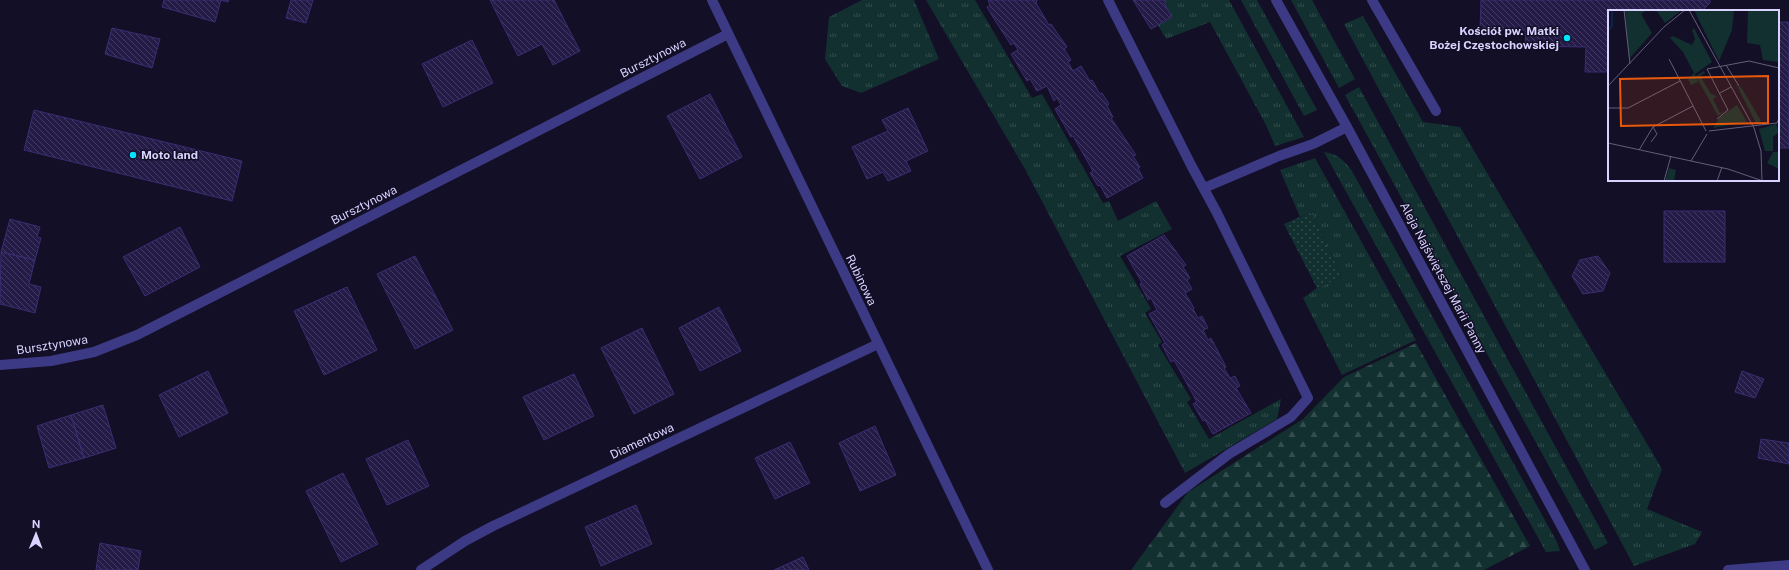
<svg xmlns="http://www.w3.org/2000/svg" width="1789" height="570" font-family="'Public Sans',sans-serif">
  <defs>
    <pattern id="grass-tufts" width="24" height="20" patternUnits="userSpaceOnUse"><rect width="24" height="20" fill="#12302f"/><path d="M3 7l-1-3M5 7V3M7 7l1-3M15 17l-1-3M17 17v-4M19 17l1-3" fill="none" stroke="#344d4e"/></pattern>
    <pattern id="forest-firs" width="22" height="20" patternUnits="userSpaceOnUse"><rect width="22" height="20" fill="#12302f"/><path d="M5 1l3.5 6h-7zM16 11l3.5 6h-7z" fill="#344d4e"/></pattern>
    <pattern id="park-dots" width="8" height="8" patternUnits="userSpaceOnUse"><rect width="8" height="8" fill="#12302f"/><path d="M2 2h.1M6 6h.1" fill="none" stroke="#344d4e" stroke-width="1.8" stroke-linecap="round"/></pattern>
    <pattern id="building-back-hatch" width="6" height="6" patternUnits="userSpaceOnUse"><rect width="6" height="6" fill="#241b47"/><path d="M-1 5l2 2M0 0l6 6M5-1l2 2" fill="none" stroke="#433b63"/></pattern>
  </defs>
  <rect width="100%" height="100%" fill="#130f26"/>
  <path fill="url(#grass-tufts)" d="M862 0H914L939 59 861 93 842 86 825 59 829 17Z
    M926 0H975L1032 98 1042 94 1103 203 1109 201 1118 221 1156 201 1172 229 1120 256 1151 309 1145 313 1162 342 1158 345 1191 399 1187 402 1209 439 1281 399 1277 419 1185 473 1025 169Z
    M1165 0H1229L1304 137 1275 146 1266 125 1210 22 1166 39 1158 25 1172 17 1164 3 1166 2Z
    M1241 0H1257L1317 110 1304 116Z
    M1291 0H1312L1355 79 1339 88Z
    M1363 16 1423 122 1460 127 1662 469 1647 509 1702 532 1695 544 1634 566 1344 24Z
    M1359 87 1608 543 1595 550 1345 95Z
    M1324 152C1338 154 1344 160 1352 171L1557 542 1560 551 1546 552Z
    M1315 158 1416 340 1342 375 1303 298 1317 288 1342 277 1311 212 1300 217 1280 170Z"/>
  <path fill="url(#forest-firs)" d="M1416 343 1530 546 1484 570H1131L1188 492 1303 419 1344 377Z"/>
  <path fill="url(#park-dots)" d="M1311 212 1342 277 1317 288 1284 224Z"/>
  <path fill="url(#building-back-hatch)" stroke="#3b2d73" d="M164 0H229L228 2 221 0 215 22 162 7Z
    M291 0H313L306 23 286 18Z
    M490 0H554L580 51 553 65 542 44 518 56Z
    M988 0H1037L1036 3 1049 25 1051 24 1067 47 1064 49 1071 60 1068 62 1073 71 1081 66 1090 81 1092 80 1100 94 1102 93 1109 104 1107 106 1113 117 1111 118 1136 155 1133 156 1140 167 1138 168 1143 178 1107 198 1100 185 1098 186 1090 173 1093 171 1073 136 1071 137 1055 109 1061 105 1057 98 1054 101 1047 86 1037 91 1030 79 1027 81 1011 54 1018 50 1014 43 1011 45 996 22 987 7 990 5Z
    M1133 0H1165L1166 2 1164 3 1172 17 1151 29Z
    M1481 0H1710V3L1702 11H1609V72H1585L1586 47 1526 46 1525 30 1480 29Z
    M1778 22H1789V148H1778Z
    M112 28 160 39 152 68 105 54Z
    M472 40 493 83 443 107 422 64Z
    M710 94 742 157 700 179 667 116Z
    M908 108 928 151 906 161 911 171 888 181 883 172 867 179 852 147 888 131 882 120Z
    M34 110 242 161 232 201 24 150Z
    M1664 211H1725V262H1664Z
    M10 219 40 227 37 237 41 238 35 260 1 252Z
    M180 227 200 267 145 296 123 257Z
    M1164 235 1186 265 1183 267 1190 278 1187 280 1192 289 1185 293 1194 308 1193 309 1198 318 1202 316 1208 328 1203 330 1208 340 1211 338 1226 367 1224 368 1230 378 1235 376 1240 386 1236 388 1251 413 1213 434 1205 420 1203 421 1193 404 1197 402 1174 360 1171 362 1162 345 1165 343 1149 314 1157 310 1151 298 1148 300 1140 284 1142 283 1127 256Z
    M1 252 35 260 29 284 41 287 35 313 0 304Z
    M415 256 453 330 415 349 377 274Z
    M1598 256 1610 273 1603 291 1583 294 1572 276 1580 260Z
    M347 287 377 350 324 375 294 311Z
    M719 307 741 351 700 371 679 328Z
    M642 328 674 394 634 414 601 348Z
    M208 371 228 413 179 437 159 395Z
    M1742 371 1764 379 1755 398 1735 392Z
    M574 374 594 416 544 440 523 397Z
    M103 405 116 448 84 458 71 415Z
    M71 415 84 458 49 468 37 426Z
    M875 426 896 475 860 491 839 443Z
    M1761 439 1789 443V464L1758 458Z
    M408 440 429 486 387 505 366 459Z
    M790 442 810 483 775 499 755 458Z
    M343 473 378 544 341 562 306 491Z
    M636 505 652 544 601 566 585 527Z
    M100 543 141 551 138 570H96Z
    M803 557 809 570H774Z"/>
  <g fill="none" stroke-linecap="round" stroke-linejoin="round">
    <path stroke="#3d3a85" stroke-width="10" d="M712 0 988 570
      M1108 0 1191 165 1217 213 1308 398 1291 417 1229 454 1165 503
      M1276 0 1347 127 1585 570
      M1372 0 1436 111
      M1204 188 1279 156 1313 144 1347 127
      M0 365 51 361 94 352 137 335 728 34
      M421 570 465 541 493 526 878 344
      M1728 570 1789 565"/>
  </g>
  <g fill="#00e5ff" stroke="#130f26" stroke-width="1.5">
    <circle cx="1567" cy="38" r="4"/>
    <circle cx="133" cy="155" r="4"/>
  </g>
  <g text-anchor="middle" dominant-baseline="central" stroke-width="3" stroke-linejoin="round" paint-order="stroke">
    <g font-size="12" font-weight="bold" fill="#d9d4ff" stroke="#130f26" text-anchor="end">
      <text x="1559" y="31">Kościół pw. Matki<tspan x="1559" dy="14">Bożej Częstochowskiej</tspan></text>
      <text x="141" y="155" text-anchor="start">Moto land</text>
    </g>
    <g font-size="12" fill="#d9d4ff" stroke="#130f26">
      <text transform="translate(653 58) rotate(-27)">Bursztynowa</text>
      <text transform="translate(364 205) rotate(-27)">Bursztynowa</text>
      <text transform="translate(1443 278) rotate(62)">Aleja Najświętszej Marii Panny</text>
      <text transform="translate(861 280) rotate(64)">Rubinowa</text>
      <text transform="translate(52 345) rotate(-9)">Bursztynowa</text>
      <text transform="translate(642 441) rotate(-25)">Diamentowa</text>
    </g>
  </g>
  <g transform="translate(1608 10)">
    <rect width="171" height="171" fill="#130f26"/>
    <path d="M17 0H39L33 4 44 23 21 49ZM48 0H74L57 13ZM86 18 104 52 87 64 90 72 83 75 80 69 86 63 75 42 62 28 65 26 84 35 87 29 84 20ZM96 61 97 63 92 66 103 84 109 86 105 89 112 103 118 100 110 106 88 66ZM125 68 130 77H133L153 111 148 113ZM61 158 68 160 66 171H57Z" fill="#12302f"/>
    <path d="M86 0H126L124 20 111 51ZM140 0H171V52L155 50 152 35 139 33ZM129 95 139 112 105 118 111 108ZM168 114 171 122 165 127V141H157L151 119ZM165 142H171V159L159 153Z" fill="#12302f"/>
    <path fill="none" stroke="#0c2248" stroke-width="2" d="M0 21 4 16V0"/>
    <path fill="none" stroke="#625e7d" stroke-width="1" d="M16 0 22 54M81 0 146 118 153 141 154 171M61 49 98 121M118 55 131 76M0 76 56 17 77 0M112 83 123 77M0 98H20L72 71M109 109 120 100 99 59 141 51 171 58M101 121 169 113 171 108M43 132 49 124 45 117M0 133 120 159 155 171M31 140 45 117 85 96M83 151 99 124M56 171 63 146M109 171 114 157"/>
    <path fill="#e8590c" fill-opacity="0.15" stroke="#e8590c" stroke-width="2" d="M160 66V113L13 116 12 69Z"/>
    <rect width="171" height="171" fill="none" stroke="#d9d4ff" stroke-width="2"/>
  </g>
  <g transform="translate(36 534) rotate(1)" stroke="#130f26" stroke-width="3" paint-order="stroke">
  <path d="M0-3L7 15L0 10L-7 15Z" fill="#d9d4ff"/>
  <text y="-6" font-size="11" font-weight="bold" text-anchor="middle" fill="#d9d4ff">N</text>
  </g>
</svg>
